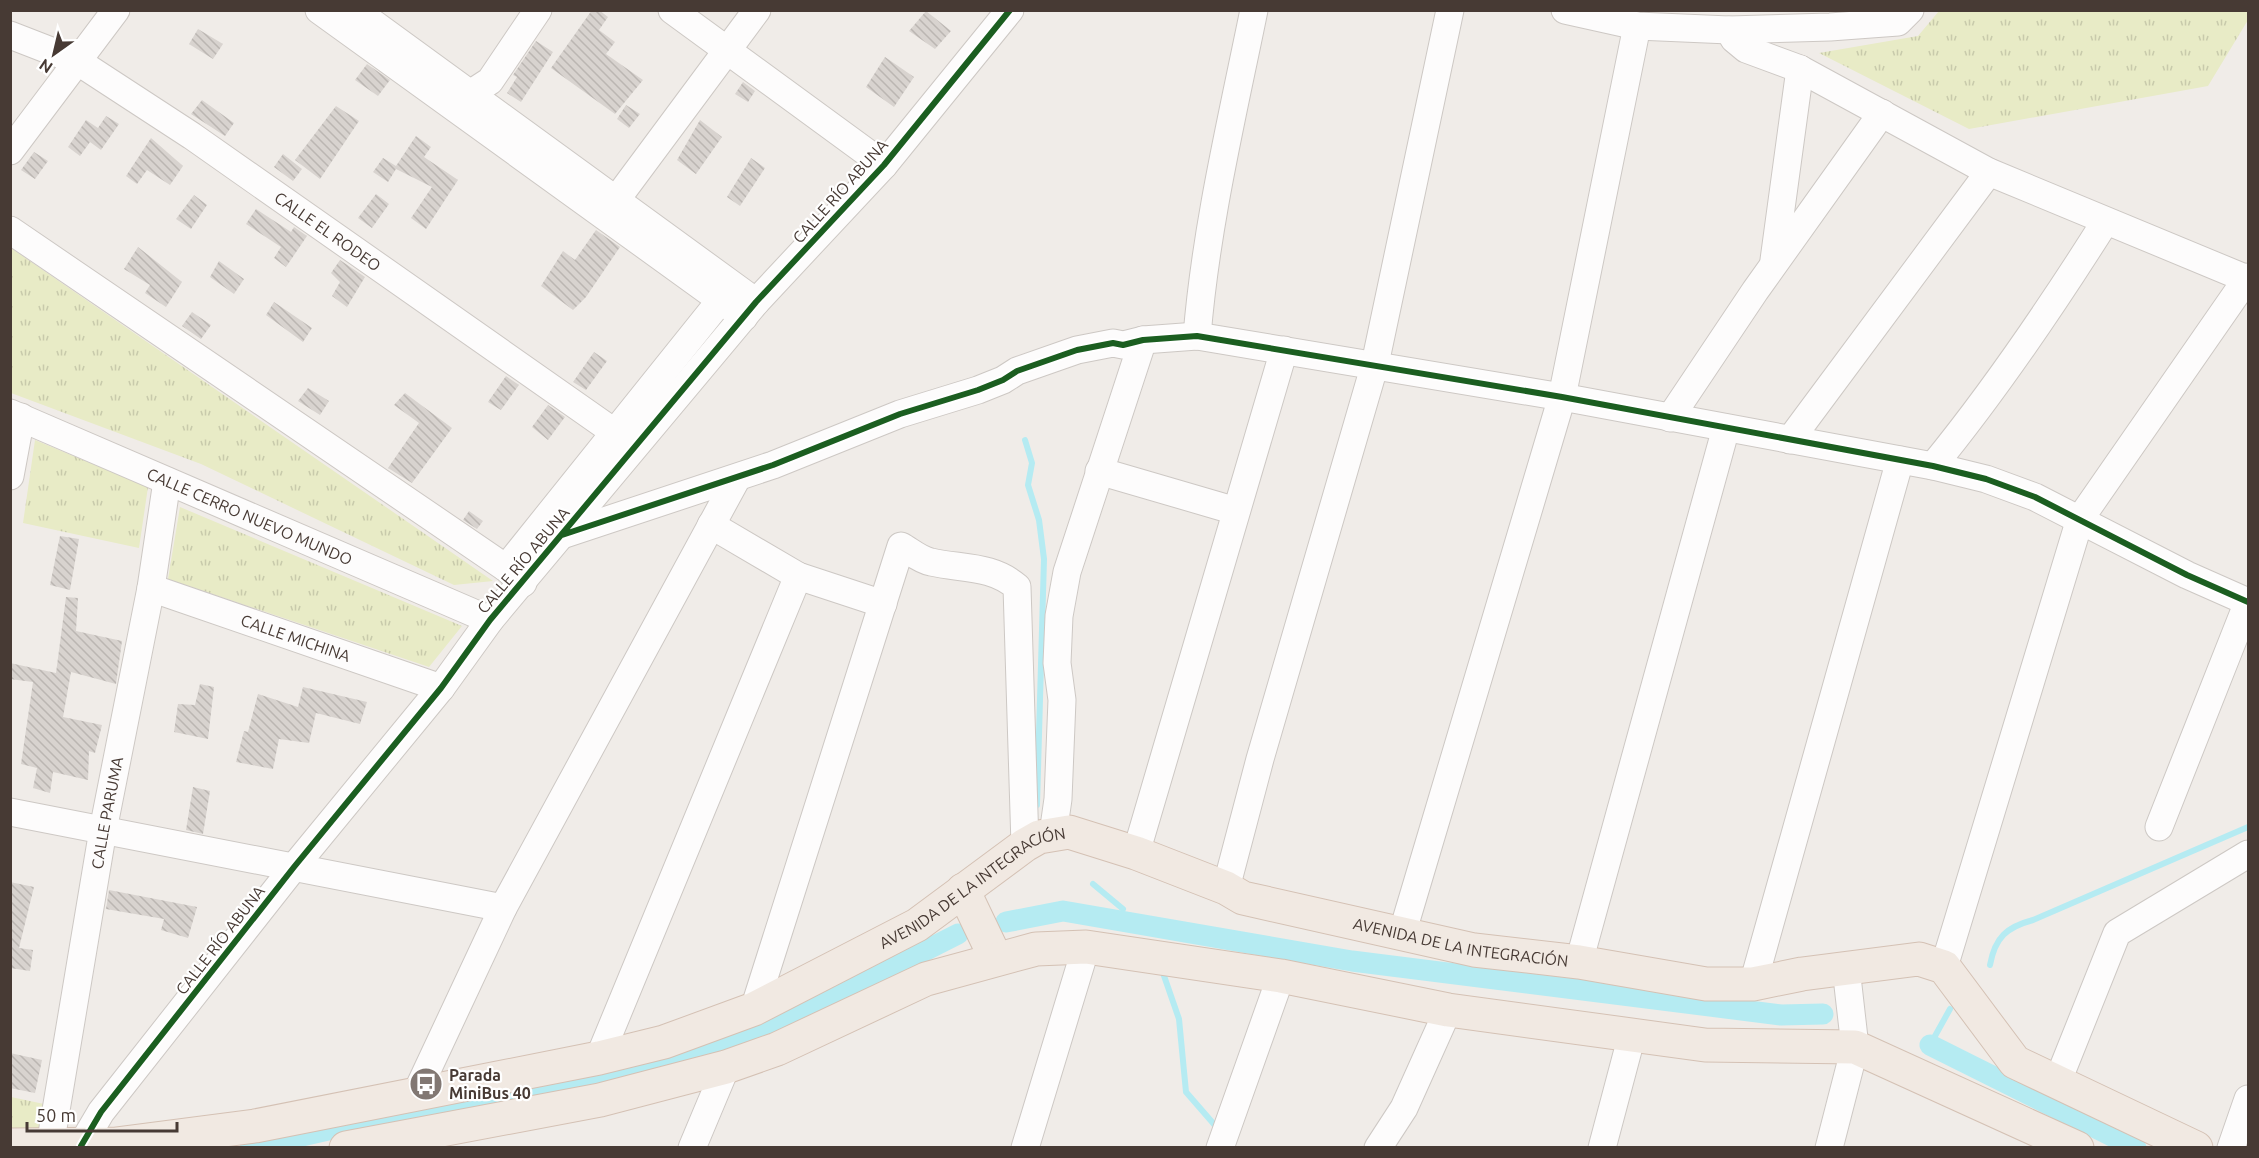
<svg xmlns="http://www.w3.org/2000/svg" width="2259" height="1158" font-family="Ubuntu,sans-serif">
  <defs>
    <pattern id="grass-tufts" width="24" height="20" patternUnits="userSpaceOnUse" patternTransform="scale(1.5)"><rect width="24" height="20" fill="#e8ebc6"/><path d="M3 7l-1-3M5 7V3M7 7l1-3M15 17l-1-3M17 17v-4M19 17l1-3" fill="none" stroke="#c8caab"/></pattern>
    <pattern id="building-back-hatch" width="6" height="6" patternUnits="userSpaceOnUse" patternTransform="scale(1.5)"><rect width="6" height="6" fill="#d8d3cf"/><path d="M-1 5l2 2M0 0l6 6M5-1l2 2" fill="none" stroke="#bbb6b2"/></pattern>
  </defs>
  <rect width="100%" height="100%" fill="#f0ece8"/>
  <path fill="url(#grass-tufts)" d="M1939 11 2248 10V20L2208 86 1969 129 1819 53 1918 36Z
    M11 248 493 581 454 585 201 464 11 393Z
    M35 440 148 487 139 548 23 523Z
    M180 507 462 626 429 667 168 579Z
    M11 1097 44 1104 38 1136 11 1135Z"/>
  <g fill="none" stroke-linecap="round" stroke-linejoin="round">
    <path stroke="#b5ebf2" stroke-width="6" d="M1025 440 1032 463 1028 485 1039 520 1044 559 1037 805
      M1093 884 1123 909
      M1990 965C1995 937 2007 927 2033 920L2248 827
      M1162 970 1179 1019 1186 1092 1219 1130
      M1930 1045 1950 1009"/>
    <path stroke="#b5ebf2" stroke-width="21" d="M1006 922 1063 911 1352 961 1781 1015 1823 1014
      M1930 1045 2136 1148
      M250 1148 350 1125 578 1084 699 1050 798 1015 958 934"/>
  </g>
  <path fill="url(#building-back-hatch)" d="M592 10H599L608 17 599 30 615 42 606 54 643 80 615 114 551 68Z
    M926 11 951 31 935 49 909 31Z
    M198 29 223 44 213 59 189 44Z
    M536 41 553 52 521 102 507 93 517 77 513 75Z
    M885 57 914 77 894 107 866 87Z
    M367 64 390 80 378 96 355 80Z
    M743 82 755 91 748 102 735 94Z
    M202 100 234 123 225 136 191 114Z
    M626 105 640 114 629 128 617 119Z
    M336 106 359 121 320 179 295 160Z
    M106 116 119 124 101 150 90 142 80 156 68 147 86 120 98 128Z
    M700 120 722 137 696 174 677 160Z
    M416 136 431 147 424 157 458 180 426 229 411 218 432 187 396 169 388 182 373 172 383 158 396 166Z
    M151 138 183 166 170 185 147 170 137 184 126 176Z
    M34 152 48 161 35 179 21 170Z
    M283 154 302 169 293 181 274 167Z
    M751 158 765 168 740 206 727 197Z
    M376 194 389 204 372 228 358 218Z
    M194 195 207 205 191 229 176 219Z
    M256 209 291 232 294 227 307 236 286 267 274 258 281 247 246 224Z
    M596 230 620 247 586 297 573 310 541 286 563 251 575 260Z
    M138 247 182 282 166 307 145 293 150 285 124 269Z
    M340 260 365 277 347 307 332 296 340 282 331 273Z
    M219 261 244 279 234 294 210 277Z
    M274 302 312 328 303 342 266 315Z
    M192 312 211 325 201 339 182 326Z
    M594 352 607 361 586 390 573 382Z
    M506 376 519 385 501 410 488 402Z
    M308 388 329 401 320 415 298 401Z
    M405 393 452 428 412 483 388 468 419 423 394 405Z
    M548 405 565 417 548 440 532 427Z
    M469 511 483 521 477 529 463 520Z
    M60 536 79 539 70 590 50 585Z
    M66 597 78 598 76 631 122 641 116 684 71 672 63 717 102 725 95 753 89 751 88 780 53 772 50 793 33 788 37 768 21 764 33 682 10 679V663L56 673Z
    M200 684 214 687 208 739 174 732 178 704 195 705Z
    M303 687 367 702 360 724 316 713 309 743 279 739 273 769 236 762 244 731 248 732 258 694 298 707Z
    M193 787 210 791 203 834 186 830Z
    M10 882 34 887 19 948 33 950 30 971 10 968Z
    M109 890 197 907 188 938 161 930 164 919 106 909Z
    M10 1053 42 1060 35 1093 10 1088Z"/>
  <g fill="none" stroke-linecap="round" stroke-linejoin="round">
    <g stroke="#cdc8c4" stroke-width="29">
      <g id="minor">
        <path d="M319 10 744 317"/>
        <path d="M355 10 756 302"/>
        <path d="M672 10 884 165"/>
        <path d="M1565 10 1637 26 1729 30 1830 27 1898 22 1910 10"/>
        <path d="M1729 30 1734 39 1746 49 1800 69 1989 172 2247 279"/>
        <path id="s1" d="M10 35 77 61 192 136 634 446"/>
        <path d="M455 98 470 94 490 81 538 10"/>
        <path d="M10 151 116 10"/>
        <path d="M616 200 757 10"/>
        <path d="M10 230 506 568 523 583"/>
        <path d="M1774 260 1800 69"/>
        <path d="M1197 336C1206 226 1232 118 1254 10"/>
        <path id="s2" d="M10 413 490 620"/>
        <path d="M1670 418 1755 291 1882 113"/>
        <path d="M1790 440 1989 172"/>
        <path d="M1933 466C1996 389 2052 306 2105 222"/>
        <path d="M1099 471 1236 511"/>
        <path d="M10 476 21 417"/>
        <path d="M711 525 798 576 883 604"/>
        <path d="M562 535 773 465 900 414 978 390 1003 380 1017 371 1077 350 1113 343 1123 345 1143 340 1197 336 1562 397 1933 466 1986 479 2035 497 2187 575 2248 602"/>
        <path d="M506 568 732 286"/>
        <path id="s3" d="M151 588 441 688"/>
        <path d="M10 812 503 908"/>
        <path d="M2159 827 2248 602"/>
        <path d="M1053 834 1058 799 1062 700 1057 663 1059 616 1067 572 1143 340"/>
        <path d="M1136 853 1284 350"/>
        <path d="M1226 888 1260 759 1375 364 1450 10"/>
        <path d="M1402 934 1562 397 1637 26"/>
        <path d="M1579 962 1726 428"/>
        <path d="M1944 967 2080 519 2248 277"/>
        <path d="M1753 984 1900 460"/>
        <path d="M754 1009 901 546C910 551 920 560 931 562 961 569 992 565 1017 587L1025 845"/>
        <path d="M599 1058 798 576"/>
        <path d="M2057 1083 2117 933 2248 854"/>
        <path d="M415 1096 503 908 737 478"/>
        <path id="s4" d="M50 1146 103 830 151 588 167 481"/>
        <path d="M81 1146 101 1112 294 867 441 688 490 620 756 302 884 165 1010 10"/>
        <path d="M692 1148 726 1067"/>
        <path d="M1025 1148 1086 947"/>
        <path d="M1220 1148 1281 976"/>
        <path d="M1378 1148 1404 1108 1448 1010"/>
        <path d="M1602 1148 1632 1035"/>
        <path d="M1829 1148 1855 1047 1846 968"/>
        <path d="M2231 1148 2248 1099"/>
      </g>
    </g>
    <g stroke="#d4c1b4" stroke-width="35">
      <g id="major">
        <path d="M963 890 996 959"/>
        <path id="s5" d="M10 1145 116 1144 255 1126 599 1058 664 1042 754 1009 917 925 1025 845 1039 837 1069 832 1136 853 1226 888 1243 898 1474 950 1579 962 1706 984H1753L1802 974 1919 959 1944 967 2015 1062 2196 1148"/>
        <path d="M346 1148 600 1100 726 1067 777 1049 926 979 1036 949 1086 947 1281 976 1448 1010 1705 1045 1855 1047 2077 1148"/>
      </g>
    </g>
    <use href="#minor" stroke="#fdfcfc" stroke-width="27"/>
    <use href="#major" stroke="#f1e9e2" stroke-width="33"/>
    <g stroke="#fff" stroke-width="10">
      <path id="cycleway" d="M562 535 773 465 900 414 978 390 1003 380 1017 371 1077 350 1113 343 1123 345 1143 340 1197 336 1562 397 1933 466 1986 479 2035 497 2187 575 2248 602
        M81 1146 101 1112 294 867 441 688 490 620 756 302 884 165 1010 10"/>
    </g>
    <use href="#cycleway" stroke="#1b5e20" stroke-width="6"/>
  </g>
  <defs>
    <g id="bus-disc" transform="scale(1.725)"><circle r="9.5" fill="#827873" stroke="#fff"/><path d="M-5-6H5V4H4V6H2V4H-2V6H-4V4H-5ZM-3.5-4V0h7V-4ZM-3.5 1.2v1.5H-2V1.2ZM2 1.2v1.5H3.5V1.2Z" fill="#fff"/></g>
  </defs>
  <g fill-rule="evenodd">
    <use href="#bus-disc" x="426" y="1084"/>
  </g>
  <g text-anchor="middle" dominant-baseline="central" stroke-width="4.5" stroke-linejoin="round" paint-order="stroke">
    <g font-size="16" fill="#473a34" stroke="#fff">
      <text transform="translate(840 191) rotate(-48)">CALLE RÍO ABUNA</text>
      <text stroke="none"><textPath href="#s1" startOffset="375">CALLE EL RODEO</textPath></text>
      <text stroke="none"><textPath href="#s2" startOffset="261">CALLE CERRO NUEVO MUNDO</textPath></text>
      <text transform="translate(523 560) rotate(-50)">CALLE RÍO ABUNA</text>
      <text stroke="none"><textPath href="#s3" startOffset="153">CALLE MICHINA</textPath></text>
      <text stroke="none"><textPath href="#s4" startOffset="338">CALLE PARUMA</textPath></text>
      <text stroke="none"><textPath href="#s5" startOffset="1011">AVENIDA DE LA INTEGRACIÓN</textPath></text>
      <text transform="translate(220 940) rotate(-52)">CALLE RÍO ABUNA</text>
      <text stroke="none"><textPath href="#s5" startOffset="1533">AVENIDA DE LA INTEGRACIÓN</textPath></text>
    </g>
    <g font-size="16" font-weight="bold" fill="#473a34" stroke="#fff" text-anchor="start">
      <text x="449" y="1075">Parada<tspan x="449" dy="18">MiniBus 40</tspan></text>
    </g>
  </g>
  <rect width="2259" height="1158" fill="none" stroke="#473a34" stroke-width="24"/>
  <g transform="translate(54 54) rotate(214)" stroke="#ffffff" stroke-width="4.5" paint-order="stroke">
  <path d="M0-4.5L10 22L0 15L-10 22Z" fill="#473a34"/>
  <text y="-9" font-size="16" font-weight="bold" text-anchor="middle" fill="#473a34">N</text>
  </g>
  <path d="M27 1122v9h150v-9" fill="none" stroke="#473a34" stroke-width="3"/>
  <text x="36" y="1122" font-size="18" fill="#473a34" stroke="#ffffff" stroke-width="4.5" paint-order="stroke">50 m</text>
</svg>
